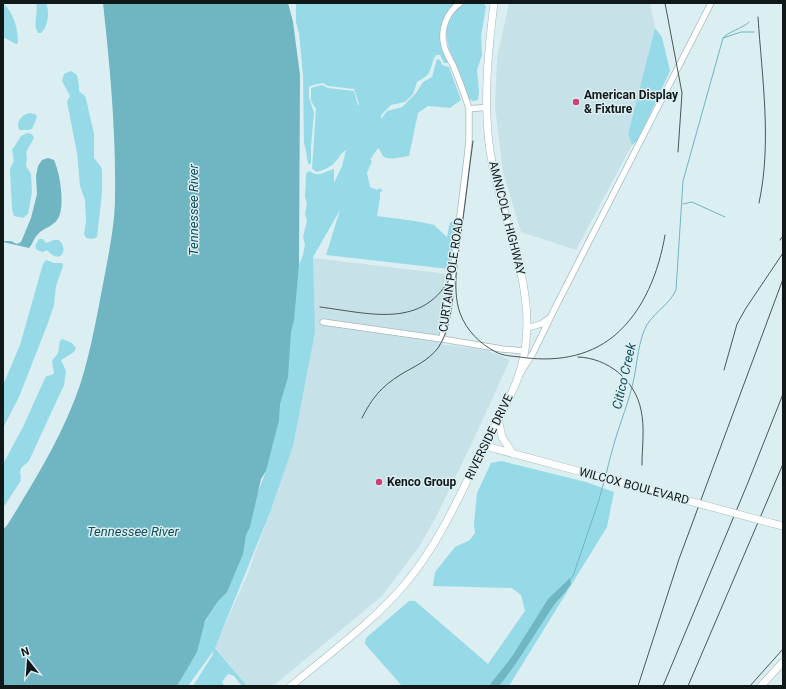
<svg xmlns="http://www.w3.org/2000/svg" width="786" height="689" font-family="Roboto,sans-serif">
  <rect width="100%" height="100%" fill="#dbeef2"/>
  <path fill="#c6e2e8" d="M509 3H650L655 28 628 134 632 145 576 250 521 232 503 172 495 106 497 58Z
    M313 258 448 274 439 344 486 350 510 360 470 447 436 517 419 547 382 596 273 686H247L215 647 248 573 269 515 309 270Z"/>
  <path fill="#96dae7" d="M3 3C14 13 18 29 18 43L16 44 3 37Z
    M36 3H46C50 12 48 27 41 33H38C32 23 39 13 36 3Z
    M296 3H484L486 7 481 36 482 55 477 70 479 91 478 100 473 101 469 99 460 73 449 49 446 34 440 42 448 63H444L440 55H436C428 68 435 73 417 82L413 94 405 102 391 105 381 115V119L387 111 402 107 416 93 423 82 432 77 437 59 440 60 442 65 449 67 461 100 450 108 428 106 418 113 409 156C402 157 388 161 383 156 381 153 381 151 378 148L370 160 372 161 367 173 370 187 377 190 380 188 383 191 380 192V198L377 216 415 221 434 225 447 237 450 222 457 221 449 269 326 255 340 210 313 257 315 332 293 446 269 515 215 648 247 686H242L234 676 229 674 227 675 222 682 224 686H193L212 656 214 650 188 686H166L213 609 266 471 291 332 299 265 303 255 305 245 303 237 307 221 305 214 307 204 305 197 306 174 309 171C320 178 323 172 334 169V183L342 166 346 150C342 152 339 157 336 161 332 167 323 170 317 172L312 169 316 109 311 101V88L322 85 328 88 354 91 358 106 359 104 354 89 328 86 323 83 313 85 309 87V98L314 113 311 146V163L309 165C306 159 307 150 304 144L303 75 299 33 296 22Z
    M655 28 662 37 670 71 638 140 632 145 628 134Z
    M71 71 77 75 79 85V91L85 96 86 99 94 134V158L101 167 102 172V193L97 237 93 239 86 238 84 234 86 221 85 200 80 186 77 153 68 107 67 101 70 96 62 81 64 74 68 72Z
    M29 113 35 114 37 117 32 129 28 130H19C16 121 21 116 29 113Z
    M27 133 32 134 34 138 26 152 27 159 26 166 31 174 32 192 28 214 23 218 14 216 12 209 10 169 14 161 12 150 21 136Z
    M39 239H43L46 243 54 240H59C69 249 61 266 47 250L43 252 37 250 35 246Z
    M46 260 54 263H62L63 266 56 286 54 305 48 323 19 397 3 428V385L20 345 43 264Z
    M62 339 72 343 76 348 74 352 61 360 66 371 64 385 33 452 29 461 21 468 20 473 21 477 20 482 3 508 4 462 23 427 45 378C47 374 52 377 54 373L52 361 58 353 60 341Z
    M501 461 586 482 614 492 607 527 509 686H402L365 644 366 638 409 601H415L488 664 525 611 521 595 512 588 433 586 435 572 455 547 470 540 475 533 474 524 477 493 491 463Z"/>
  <path fill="#6fb5c2" d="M103 3H288L293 22 300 75 299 265 294 320 291 332 288 377 280 404 279 420 266 471 261 479 250 527 246 535 243 554 227 592 218 601 205 621 197 652 177 686H3V530L8 524C35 480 63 435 80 385 91 351 97 315 104 279 109 252 115 224 115 196 116 131 110 67 103 3Z
    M48 158 54 160C60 173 66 208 57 220 53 226 44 228 39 233 34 237 33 244 29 248L3 242V241H11L17 244 21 242 31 218 37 194 36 176 38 166 42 160Z
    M570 578 571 584C565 594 556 601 550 611 533 636 518 663 499 686H489L513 655 548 599Z"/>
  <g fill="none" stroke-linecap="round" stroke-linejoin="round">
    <path stroke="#6fb5c2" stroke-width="1" d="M723 38 741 32H754
      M683 204 692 202 725 217
      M606 475C609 461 613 447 617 434 622 418 628 403 632 387 637 368 637 349 644 331 650 314 669 306 676 290L683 181 723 38C729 31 742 29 749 22
      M571 579 573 576 598 503 604 482"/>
    <g stroke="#a6b9bd" stroke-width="7">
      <path id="minor" d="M460 3C447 12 440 29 444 45 445 52 450 59 453 65 459 80 465 94 469 109
        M323 322 442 339 502 349 525 351
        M527 328 541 324 548 319
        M442 339 453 272 467 159 469 141V109L487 107
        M520 374 533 353 556 306 711 3"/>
    </g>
    <g stroke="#a6b9bd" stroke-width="8">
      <path id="major" d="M498 418 502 437 513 454
        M485 446 626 484
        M771 523 783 526
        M291 686C330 653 373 622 406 583 434 549 452 512 471 473 485 446 498 419 512 392 551 309 503 233 490 151 483 101 488 52 494 3
        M761 686 783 662"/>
    </g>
    <use href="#minor" stroke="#fff" stroke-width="5.5"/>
    <use href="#major" stroke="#fff" stroke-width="7"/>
    <path stroke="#4c5759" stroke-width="1" d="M665 3 682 93 678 152
      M758 17C762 78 772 143 759 203
      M473 141C469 170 466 198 462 226 459 252 451 288 460 313 466 330 480 344 496 352 503 356 512 356 520 357 553 362 587 358 614 336 644 311 659 271 665 235
      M780 240 783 236
      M320 307C374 314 428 331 455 268
      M578 357C608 358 635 380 641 410 645 427 642 447 642 465
      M724 370 737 324 746 308 783 253
      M362 418C372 398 381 387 400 375 413 367 428 361 438 348 448 333 451 314 453 296
      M638 686 679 559 783 279
      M663 686 747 485 783 394
      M688 686 783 464
      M750 686 783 649"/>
    <g stroke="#a6b9bd" stroke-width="8" stroke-linecap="butt">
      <path id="major-bridge" d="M626 484 771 523"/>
    </g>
    <use href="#major-bridge" stroke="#fff" stroke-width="7"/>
  </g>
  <g fill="#cc4176" stroke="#dbeef2" stroke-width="1.5">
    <circle cx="576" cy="102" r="4"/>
    <circle cx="379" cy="482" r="4"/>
  </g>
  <g text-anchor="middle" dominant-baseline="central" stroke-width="3" stroke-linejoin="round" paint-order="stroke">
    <g font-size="12" font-weight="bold" fill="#111819" stroke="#dbeef2" text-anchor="start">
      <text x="584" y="95">American Display<tspan x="584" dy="14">&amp; Fixture</tspan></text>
      <text x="387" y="482">Kenco Group</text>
    </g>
    <g font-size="12" fill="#111819" stroke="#dbeef2">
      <text transform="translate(507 218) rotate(76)">AMNICOLA HIGHWAY</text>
      <text transform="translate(451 275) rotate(-82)">CURTAIN POLE ROAD</text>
      <text transform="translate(489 437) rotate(-64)">RIVERSIDE DRIVE</text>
      <text transform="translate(634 486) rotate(15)">WILCOX BOULEVARD</text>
    </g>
    <g font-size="13" font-style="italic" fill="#104e58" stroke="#dbeef2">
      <text transform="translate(193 210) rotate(-90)">Tennessee River</text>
      <text transform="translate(624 376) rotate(-77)">Citico Creek</text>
      <text x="133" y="531">Tennessee River</text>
    </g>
  </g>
  <rect width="786" height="689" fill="none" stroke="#111819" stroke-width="8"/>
  <g transform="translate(28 661) rotate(343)" stroke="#dbeef2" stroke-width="3" paint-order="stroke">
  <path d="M0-3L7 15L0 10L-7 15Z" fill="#111819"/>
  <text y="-6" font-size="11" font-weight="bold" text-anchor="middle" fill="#111819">N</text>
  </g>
</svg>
